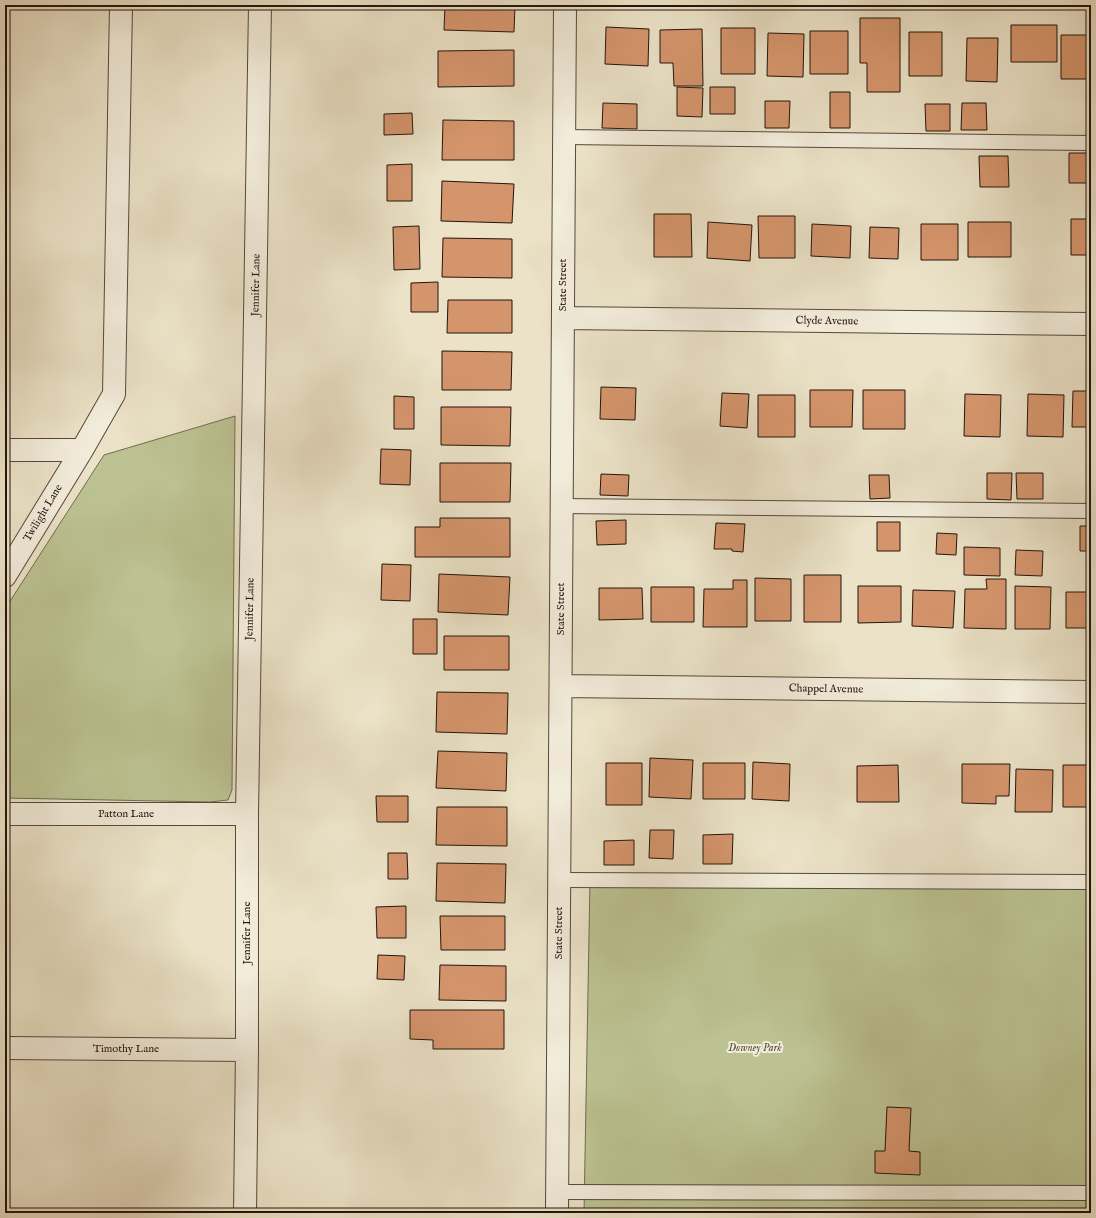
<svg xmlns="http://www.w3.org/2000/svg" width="1096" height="1218" font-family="'IM FELL English',serif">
  <rect width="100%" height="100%" fill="#ebe2c7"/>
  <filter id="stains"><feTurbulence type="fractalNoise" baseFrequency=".005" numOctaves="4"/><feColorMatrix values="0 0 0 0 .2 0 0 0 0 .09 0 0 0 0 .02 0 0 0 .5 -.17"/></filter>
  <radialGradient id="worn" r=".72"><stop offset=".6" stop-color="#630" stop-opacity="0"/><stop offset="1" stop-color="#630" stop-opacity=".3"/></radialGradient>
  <path fill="#bcc292" stroke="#706b50" d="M235 416 232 790 228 800 210 802 5 798V609L104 455Z
    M590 880 1091 889V1213H584Z"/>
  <path fill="#d5956c" stroke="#24140d" d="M445 5H515L514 32 444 30Z
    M860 18H900V92H867V63H860Z
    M1011 25H1057V62H1011Z
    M606 27 649 29 648 66 605 64Z
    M721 28H755V74H721Z
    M702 29 703 86H674L673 63H660V30Z
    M810 31H848V74H810Z
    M909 32H942V76H909Z
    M768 33 804 34 803 77 767 76Z
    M1061 35H1091V79H1061Z
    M967 38H998L997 82 966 81Z
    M514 50V86L438 87V51Z
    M677 87 703 88 702 117 677 116Z
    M710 87H735V114H710Z
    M830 92H850V128H830Z
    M765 101H790L789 128H765Z
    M603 103 637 104V129L602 128Z
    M962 103H986L987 130H961Z
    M925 104H950V131H926Z
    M412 113 413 134 384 135V114Z
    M443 120 514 121V160H442Z
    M1069 153H1091V183H1069Z
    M979 156H1008L1009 187H980Z
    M412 164V201H387V165Z
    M442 181 514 184 512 223 441 221Z
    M654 214H691L692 257H654Z
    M758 216H795V258H759Z
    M1071 219H1091V255H1071Z
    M708 222 752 225 750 261 707 258Z
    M968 222H1011V257H968Z
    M812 224 851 226 850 258 811 256Z
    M921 224H958V260H921Z
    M419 226 420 269 394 270 393 227Z
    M870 227 899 228 898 259 869 258Z
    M443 238 512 239V278L442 277Z
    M438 282V312H411V283Z
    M448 300H512V333H447Z
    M442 351 512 352 511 390H442Z
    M601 387 636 388 635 420 600 419Z
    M810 390H853L852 427H810Z
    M863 390H905V429H863Z
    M1073 391H1091V427H1072Z
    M722 393 749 394 747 428 720 426Z
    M965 394 1001 395 1000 437 964 436Z
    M1028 394 1064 395 1063 437 1027 436Z
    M758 395H795V437H758Z
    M394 396 414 397V429H394Z
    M441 407H511L510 446 441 445Z
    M381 449 411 450 410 485 380 484Z
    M440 463H511L510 502H440Z
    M987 473H1012L1011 500 987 499Z
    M1016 473H1043V499H1017Z
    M601 474 629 475 628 496 600 495Z
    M869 475H889L890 498 870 499Z
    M440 518H510V557H415V527H440Z
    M626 520V544L597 545 596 521Z
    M877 522H900V551H877Z
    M716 523 745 524 743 552 732 551V549H714Z
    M1080 526H1091V551H1080Z
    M937 533 957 534 956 555 936 554Z
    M964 547 1000 548V576L964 575Z
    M1016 550 1043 551 1042 576 1015 575Z
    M382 564 411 565 410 601 381 600Z
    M439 574 510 577 508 615 438 612Z
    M804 575H841V622H804Z
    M755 578 791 579V621H755Z
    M986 579H1006V629L964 628 965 589H987Z
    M733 580H747V627H703L704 589H733Z
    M858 586H901V622L858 623Z
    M1015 586 1051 587 1050 629H1015Z
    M651 587H694V622H651Z
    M599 588H642L643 619 599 620Z
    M913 590 955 591 953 628 912 626Z
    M1066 592H1091V628H1066Z
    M413 619H437V654H413Z
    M444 636H509V670H444Z
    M437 692 508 693 507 734 436 732Z
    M438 751 507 753 506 791 436 788Z
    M650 758 693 760 691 799 649 797Z
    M753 762 790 764 789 801 752 799Z
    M606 763H642V805H606Z
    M703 763H745V799H703Z
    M962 764H1010L1009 796H996V804L962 803Z
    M898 765 899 802H857V766Z
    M1063 765H1091V807H1063Z
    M1016 769 1053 770 1052 812H1015Z
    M376 796H408V822H377Z
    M437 807H507V846L436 845Z
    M650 830H674L673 859 649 858Z
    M733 834 732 864H703V835Z
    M634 840V865H604V841Z
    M388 853H407L408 879H388Z
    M437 863 506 864 505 903 436 901Z
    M406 906V938H377L376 907Z
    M440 916H505V950H441Z
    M378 955 405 956 404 980 377 979Z
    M440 965 506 966V1001L439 1000Z
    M410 1010H504V1049H433V1040L410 1039Z
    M887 1107 911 1108 909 1151 920 1152V1175L875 1173V1151H885Z"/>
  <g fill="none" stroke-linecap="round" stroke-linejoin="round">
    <g stroke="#56483c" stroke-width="16">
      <path id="service" d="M564 137 1091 143
        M562 506 1091 511
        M560 880 1091 882
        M558 1192 1091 1193"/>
    </g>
    <g stroke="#56483c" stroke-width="24">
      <path id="minor" d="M563 318 1091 324
        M5 450H82
        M5 576 82 450 114 394 121 5
        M561 686 1091 692
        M5 814H247
        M5 1048 247 1050
        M245 1213 247 1050V814L260 5
        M557 1213 565 5"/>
    </g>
    <use href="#service" stroke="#f2ecdb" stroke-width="14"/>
    <use href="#minor" stroke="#f2ecdb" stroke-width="22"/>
  </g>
  <g text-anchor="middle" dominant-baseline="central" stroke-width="4" stroke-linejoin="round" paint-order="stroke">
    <g font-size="11" fill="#24140d" stroke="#f2ecdb">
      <text transform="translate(256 285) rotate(-89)">Jennifer Lane</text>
      <text transform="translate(563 285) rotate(-90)">State Street</text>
      <text transform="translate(827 321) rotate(1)">Clyde Avenue</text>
      <text transform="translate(43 513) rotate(-59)">Twilight Lane</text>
      <text transform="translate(250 609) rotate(-89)">Jennifer Lane</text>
      <text transform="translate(561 609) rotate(-90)">State Street</text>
      <text transform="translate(826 689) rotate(1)">Chappel Avenue</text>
      <text x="126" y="814">Patton Lane</text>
      <text transform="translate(247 933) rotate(-90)">Jennifer Lane</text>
      <text transform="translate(559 933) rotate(-90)">State Street</text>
      <text x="126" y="1049">Timothy Lane</text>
    </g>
    <g font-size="11" font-style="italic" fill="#59513c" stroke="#f2ecdb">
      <text x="755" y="1048">Downey Park</text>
    </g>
  </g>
  <rect width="1096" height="1218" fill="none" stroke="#ebe2c7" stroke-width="20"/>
  <rect x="6" y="6" width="1084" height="1206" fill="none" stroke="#24140d" stroke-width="2"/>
  <rect x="10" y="10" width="1076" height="1198" fill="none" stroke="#24140d"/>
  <rect width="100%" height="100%" filter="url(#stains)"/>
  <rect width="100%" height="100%" fill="url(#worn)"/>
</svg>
